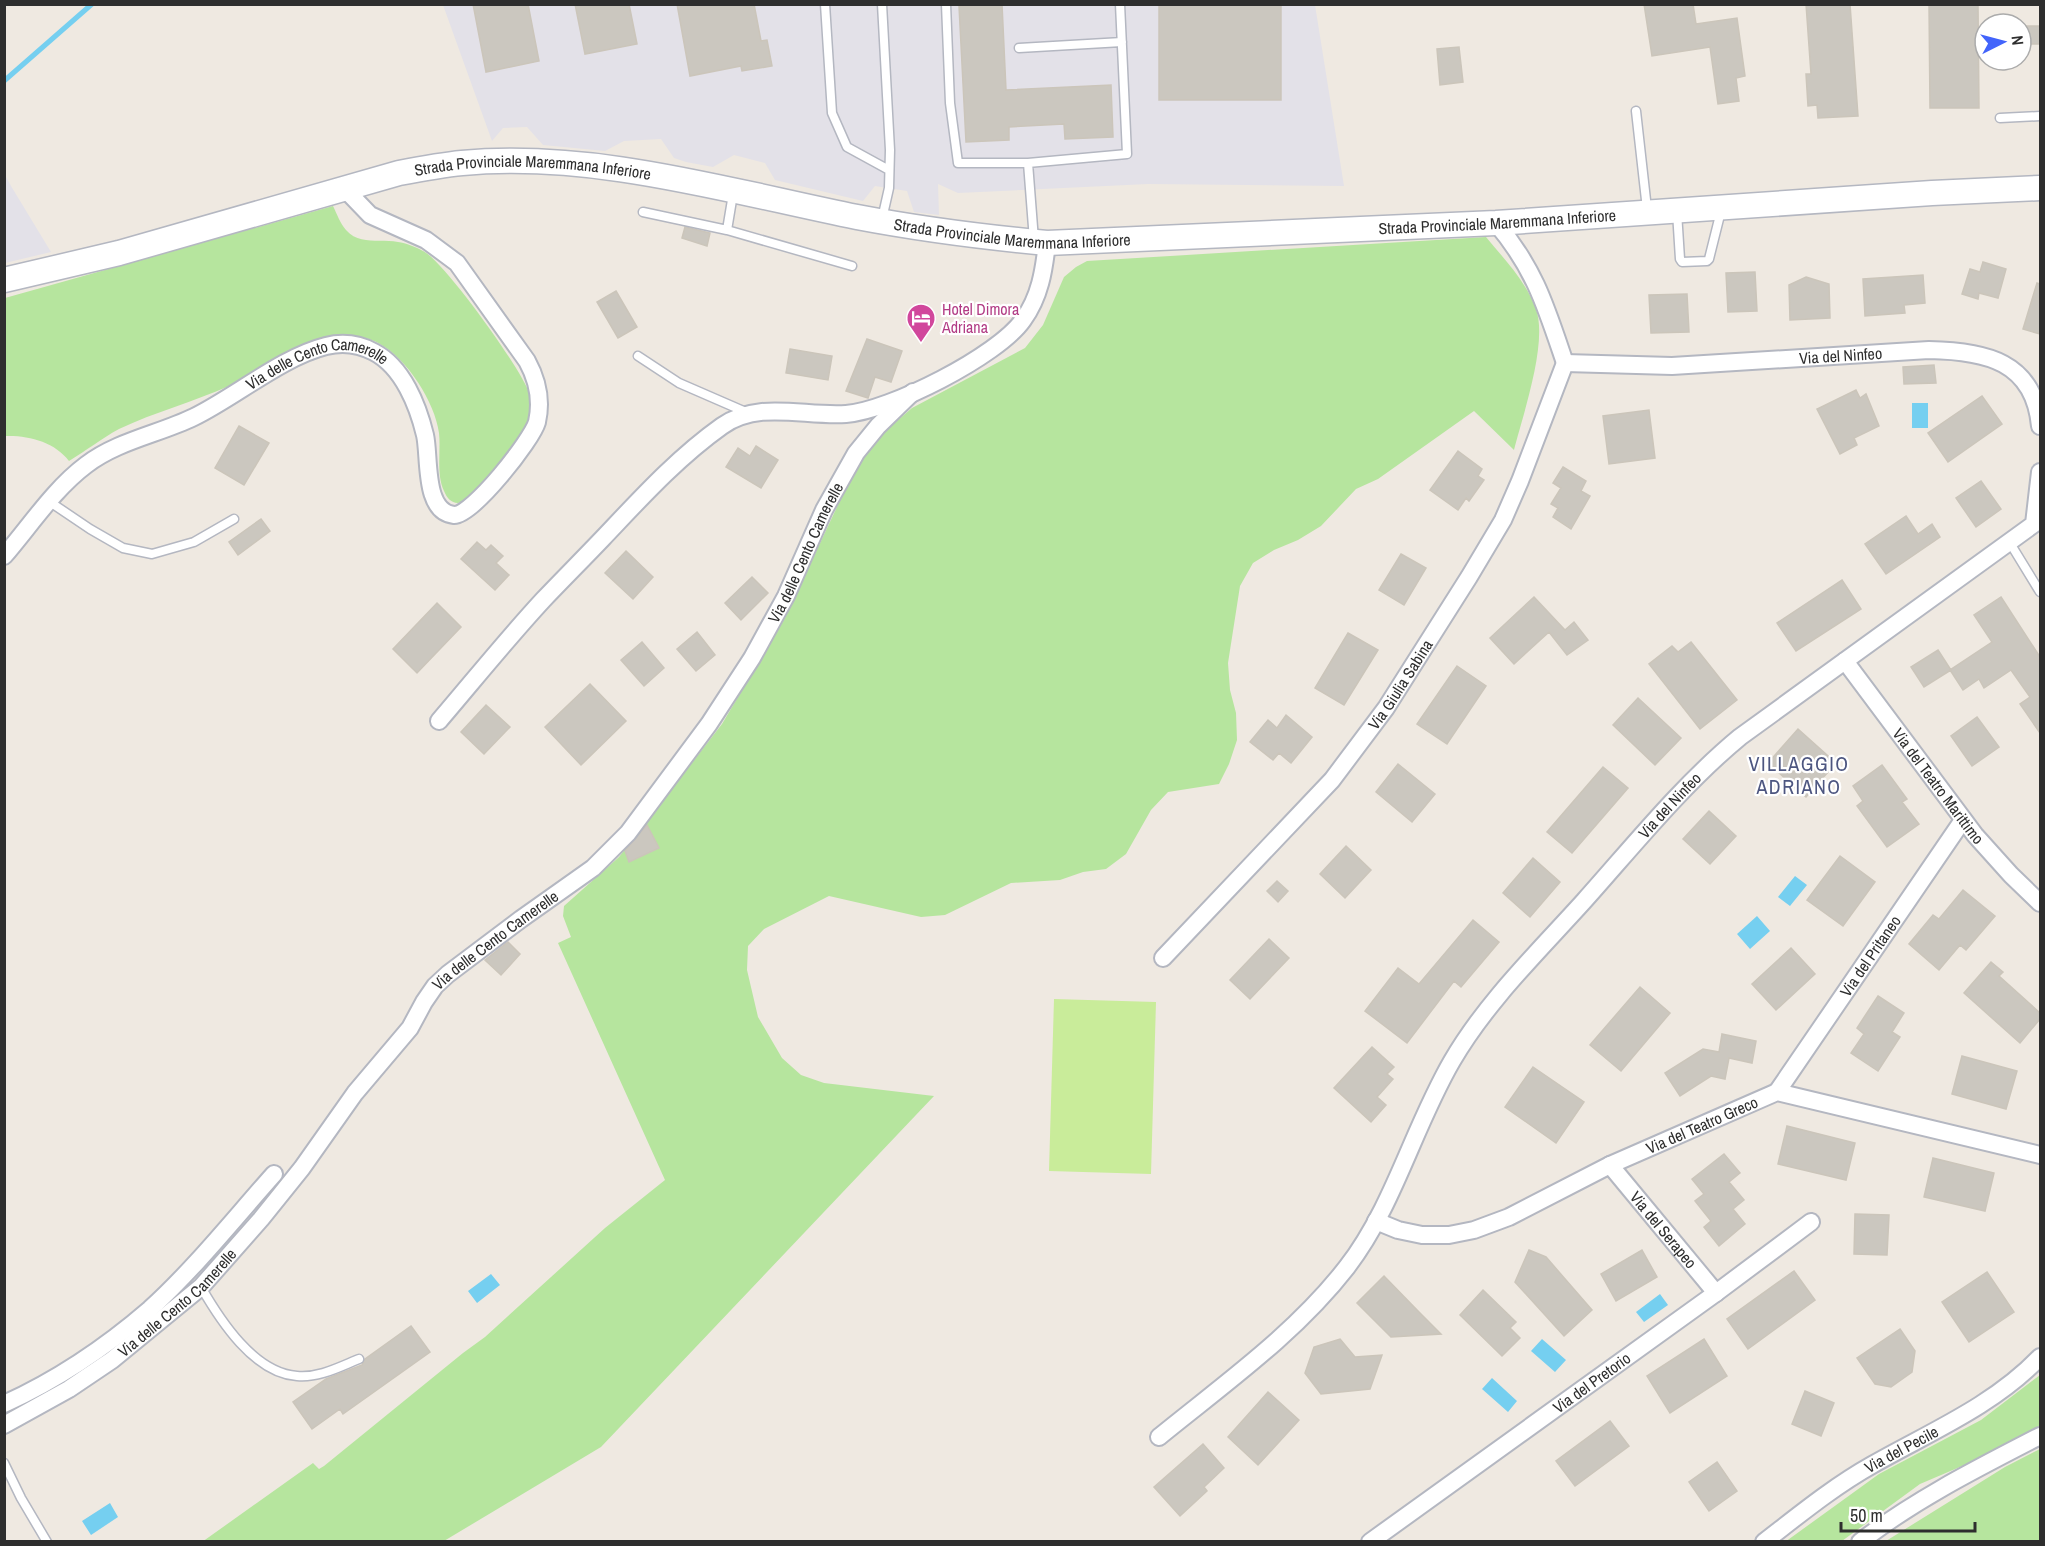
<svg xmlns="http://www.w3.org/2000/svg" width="2045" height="1546" font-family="'Archivo Narrow',sans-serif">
  <rect width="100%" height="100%" fill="#efe9e1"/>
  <path fill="#e3e1e8" d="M443 5H1315L1344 186 1148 184 958 193 938 184 939 215 914 212 907 191 875 186 863 201 775 180 765 163 734 155 713 167 686 162 674 158 661 139 624 141 605 151 543 145 527 127 503 128 492 141Z
    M5 175 11 186 51 252 5 263Z"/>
  <path fill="#b6e59e" d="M333 206C337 214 340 223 346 230 360 246 380 238 398 242 406 243 416 247 423 251 443 260 523 371 529 393 531 400 531 413 529 420 521 450 486 478 465 501 455 506 448 501 444 491 436 474 441 451 439 433 435 402 407 359 380 344 360 332 331 336 309 343 284 350 254 374 229 386 193 402 155 412 119 429 102 438 86 451 69 461 55 442 28 435 5 436V298Z
    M1486 237C1504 259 1526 281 1536 309 1548 343 1523 414 1514 450L1474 411 1378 479 1356 489 1321 526 1298 540 1274 550 1253 563 1240 586 1228 663 1230 690 1236 713 1237 740 1229 764 1219 784 1168 792 1151 810 1126 854 1106 869 1083 872 1060 880 1011 883 945 915 921 917 829 896 764 929 748 946 747 970 758 1017 782 1058 801 1075 824 1083 934 1096 601 1447 444 1541 202 1542 313 1463 319 1469 324 1466 463 1353 485 1337 605 1228 665 1180 558 943 571 937 563 916 564 906 619 857 722 724 785 618 858 462 870 444 912 408 1025 348 1043 325 1064 277 1076 267 1087 261Z
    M2040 1375V1428L2002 1449 1920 1484 1842 1541 1785 1542 1879 1474 1981 1420Z
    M2040 1449V1541H1886L2005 1467Z"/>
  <path fill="#c9ec9a" d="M1054 999 1156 1002 1151 1174 1049 1171Z"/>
  <path fill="#75cff0" d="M1912 403H1928V428H1912Z
    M1795 876 1807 885 1790 906 1778 897Z
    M1757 916 1770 931 1750 949 1737 934Z
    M491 1274 500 1285 477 1303 468 1291Z
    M1660 1294 1668 1305 1644 1322 1636 1312Z
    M1542 1339 1566 1360 1555 1372 1531 1351Z
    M1492 1378 1517 1401 1508 1412 1482 1389Z
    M110 1503 118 1517 91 1535 82 1521Z"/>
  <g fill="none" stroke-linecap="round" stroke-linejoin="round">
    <path stroke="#75cff0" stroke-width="5" d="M4 81 92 4"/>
  </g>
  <path fill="#cbc7bf" stroke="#cbc5ba" stroke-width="1.5" d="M473 4H528L539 61 486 72Z
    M575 4H629L637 44 585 54Z
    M677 4H754L761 41 767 40 772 66 742 71 741 66 690 76Z
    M1002 4 1006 90 1111 85 1113 137 1065 139 1064 124 1009 127V140L966 142 959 6Z
    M1159 4H1281V100H1159Z
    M1644 4H1693L1696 24 1737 18 1745 76 1736 78 1739 101 1718 104 1710 47 1652 56Z
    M1806 4H1850L1858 116 1818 118 1817 105 1808 106 1806 74H1811Z
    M1929 4H1978L1979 108H1930Z
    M2021 26H2040V44H2021Z
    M1459 47 1463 82 1440 85 1437 49Z
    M685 227 710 233 707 246 682 238Z
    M1983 262 2006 269 1998 298 1979 293 1978 299 1962 294 1970 269 1980 272Z
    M1755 272 1757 311 1728 312 1726 273Z
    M1923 275 1925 303 1904 305 1905 313 1865 316 1863 279Z
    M1806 277 1829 284 1830 318 1790 320 1789 285Z
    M2037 283 2040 284V334L2023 329Z
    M616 291 637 327 618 338 597 302Z
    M1687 294 1689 332 1651 333 1649 295Z
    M867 339 902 351 891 382 875 377 868 398 846 391Z
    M790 349 832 356 828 380 786 373Z
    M1934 365 1936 383 1904 384 1903 367Z
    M1856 390 1860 398 1866 394 1879 426 1854 438 1857 445 1840 454 1817 409Z
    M1982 396 2002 424 1948 462 1928 433Z
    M1649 410 1655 458 1609 464 1603 416Z
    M239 426 269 443 244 485 215 468Z
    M756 446 778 460 761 488 726 467 738 448 750 456Z
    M1458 451 1482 469 1478 476 1484 480 1469 501 1466 498 1458 510 1430 490Z
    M1563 467 1586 481 1581 491 1590 496 1571 529 1553 517 1558 508 1551 504 1561 488 1553 483Z
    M1981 481 2001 509 1976 527 1956 498Z
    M1906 516 1918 534 1932 524 1940 537 1886 574 1865 544Z
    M261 519 270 531 238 555 229 542Z
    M477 542 486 550 491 545 503 556 496 563 509 575 495 590 461 559Z
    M626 551 653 577 633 599 605 573Z
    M1401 554 1426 568 1404 605 1379 590Z
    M752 577 768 593 741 620 725 603Z
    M1842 580 1861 609 1796 651 1777 623Z
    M1534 597 1565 630 1574 622 1588 640 1567 655 1549 632 1514 664 1490 638Z
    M2001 597 2040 657V733L2020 704 2030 697 2011 670 1984 688 1979 679 1963 690 1950 670 1992 642 1974 615Z
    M437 603 461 627 417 673 393 649Z
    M697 632 715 655 696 671 677 649Z
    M1348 633 1378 650 1344 705 1315 688Z
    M642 642 664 668 644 686 621 660Z
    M1691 642 1737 700 1700 729 1649 664 1672 646 1678 652Z
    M1938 650 1951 670 1924 687 1911 667Z
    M1457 666 1486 686 1447 744 1417 724Z
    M590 684 626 721 581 765 545 727Z
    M1638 698 1681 738 1655 765 1613 725Z
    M486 705 510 727 484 754 461 732Z
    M1286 715 1312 737 1291 763 1279 753 1273 760 1250 742 1268 720 1277 728Z
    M1977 717 1999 747 1972 766 1951 736Z
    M1798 729 1836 763 1806 797 1768 763Z
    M1398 764 1435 794 1412 822 1376 792Z
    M1882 765 1907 799 1902 802 1919 824 1887 847 1857 806 1863 801 1853 786Z
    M1603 767 1628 788 1572 853 1547 832Z
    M1709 811 1736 836 1710 864 1683 839Z
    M647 825 659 848 629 862 625 851Z
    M1346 846 1371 870 1345 898 1320 874Z
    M1840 856 1875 882 1843 926 1807 900Z
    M1533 858 1560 882 1530 917 1503 893Z
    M1277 881 1288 891 1278 902 1267 891Z
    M1963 890 1995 916 1966 950 1960 945 1939 970 1909 944 1933 915 1939 919Z
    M1473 920 1499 942 1461 987 1454 981 1407 1043 1365 1011 1398 968 1419 984Z
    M1269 939 1289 958 1250 999 1230 980Z
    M508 942 520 954 501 975 485 960Z
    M1791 948 1815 974 1776 1010 1752 984Z
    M1991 962 2003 972 1999 976 2040 1013V1019L2020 1043 1964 993Z
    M1640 987 1670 1013 1621 1071 1590 1045Z
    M1878 996 1904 1013 1892 1032 1900 1037 1878 1071 1851 1053 1864 1034 1857 1028Z
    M1722 1034 1756 1041 1752 1063 1729 1058 1725 1079 1711 1076 1680 1096 1665 1073 1703 1049 1719 1052Z
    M1372 1047 1394 1067 1387 1074 1393 1079 1377 1097 1386 1105 1371 1122 1334 1088Z
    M1962 1056 2017 1071 2006 1109 1952 1094Z
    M1533 1067 1584 1102 1556 1143 1505 1107Z
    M1787 1126 1855 1143 1846 1180 1778 1164Z
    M1724 1154 1740 1173 1729 1182 1744 1200 1733 1209 1745 1224 1719 1246 1704 1227 1711 1221 1695 1201 1704 1194 1692 1179Z
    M1933 1158 1994 1173 1985 1211 1924 1197Z
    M1855 1214 1889 1215 1887 1255 1854 1254Z
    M1529 1250 1546 1257 1592 1310 1564 1336 1515 1282Z
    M1642 1250 1657 1277 1616 1301 1601 1274Z
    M1794 1271 1815 1300 1748 1349 1727 1319Z
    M1987 1272 2014 1312 1969 1342 1942 1302Z
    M1384 1276 1419 1312 1441 1334 1391 1337 1357 1303Z
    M1483 1290 1516 1322 1510 1328 1520 1338 1502 1356 1460 1315Z
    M411 1326 430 1352 343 1414 340 1409 312 1429 293 1402 326 1379 362 1365 365 1359Z
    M1900 1329 1915 1351 1912 1372 1891 1387 1875 1384 1857 1358Z
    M1340 1339 1355 1357 1382 1355 1370 1389 1321 1394 1305 1373 1314 1347Z
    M1704 1339 1727 1376 1670 1413 1647 1376Z
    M1805 1391 1834 1403 1821 1436 1792 1424Z
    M1268 1392 1299 1420 1258 1465 1228 1437Z
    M1610 1421 1629 1446 1575 1486 1556 1461Z
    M1203 1444 1224 1468 1204 1487 1207 1491 1180 1516 1154 1487Z
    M1717 1462 1737 1491 1709 1511 1689 1482Z"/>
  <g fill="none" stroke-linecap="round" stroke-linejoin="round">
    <g stroke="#b4b7c1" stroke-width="11">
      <path id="lane" d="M825 4 832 113 847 147 889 170
        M882 4 890 150 889 188 882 219
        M946 4 950 103 958 163H1028
        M1019 48 1122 42
        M1636 111 1647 209
        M2000 118 2040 116
        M733 194 727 230 852 266
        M643 212 727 230
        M1677 212 1680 259 1682 262 1707 261 1709 259 1721 211
        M1034 240 1028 163 1127 154 1120 4
        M638 356 679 383 748 413
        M50 502 90 529 123 548 152 554 194 542 234 519
        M2010 543 2040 592
        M201 1287C220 1320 254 1373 297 1376 319 1378 339 1367 359 1359
        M4 1463 21 1498 47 1542"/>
    </g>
    <g stroke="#b4b7c1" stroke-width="20">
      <g id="street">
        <path d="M1496 223C1535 269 1546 307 1565 363"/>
        <path id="s1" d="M1565 363 1672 366 1929 350C1985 351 2034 361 2040 426"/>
        <path id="s2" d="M4 556C30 526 54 489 86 465 117 441 159 434 194 417 235 397 282 357 326 346 342 342 359 344 374 352 403 367 418 406 425 435 430 456 423 512 454 515 472 516 532 440 537 422 542 400 538 381 527 361L457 263 426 240 370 215 344 188"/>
        <path id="s3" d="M1845 661 1975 835 2011 875 2040 903"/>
        <path d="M439 721C474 680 507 639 543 600 563 579 583 559 603 538 640 499 677 458 722 426 759 400 804 417 846 414 889 411 998 356 1023 320 1040 297 1044 270 1047 243"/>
        <path id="s4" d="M1163 958 1332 780 1386 708 1469 577 1503 520 1520 481 1565 363"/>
        <path id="s5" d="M1777 1092 1963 820"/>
        <path id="s6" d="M1610 1165 1716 1293"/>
        <path id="s7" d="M1376 1221 1398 1230 1422 1235H1449L1474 1230 1509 1217 1610 1165 1777 1092 2040 1155"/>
        <path d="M4 1404C57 1380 106 1347 150 1309 195 1268 233 1220 274 1174"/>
        <path id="s8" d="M4 1425 69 1389 112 1360 201 1287 261 1219 302 1168 355 1093 410 1028 424 1002 435 986 448 974 521 919 593 868 628 833 709 724 752 658 786 596 824 510 856 453 878 426 913 392"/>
        <path id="s9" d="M1159 1437C1224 1384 1295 1334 1347 1267 1394 1206 1413 1128 1452 1061 1487 1001 1538 952 1584 901 1634 845 1682 785 1740 737L2034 524 2040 472"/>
        <path id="s10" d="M1370 1542 1716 1293 1811 1222"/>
        <path id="s11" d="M1764 1542C1799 1515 1833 1487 1872 1465 1930 1432 1993 1406 2040 1357"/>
        <path d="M1860 1542C1916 1499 1978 1468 2040 1436"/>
      </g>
    </g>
    <g stroke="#b4b7c1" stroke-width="27">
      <g id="secondary">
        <path id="s12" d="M4 280 119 253 399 173C420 169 441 165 462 163 595 151 728 191 857 217 920 229 983 237 1047 243L1496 223 1932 193 2040 188"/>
      </g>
    </g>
    <use href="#lane" stroke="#fff" stroke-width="8"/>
    <use href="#street" stroke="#fff" stroke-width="16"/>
    <use href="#secondary" stroke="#fff" stroke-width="24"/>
  </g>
  <defs>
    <g id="hotel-pin" transform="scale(1.5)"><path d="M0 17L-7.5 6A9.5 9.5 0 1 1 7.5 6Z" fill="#d1479c" stroke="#fff"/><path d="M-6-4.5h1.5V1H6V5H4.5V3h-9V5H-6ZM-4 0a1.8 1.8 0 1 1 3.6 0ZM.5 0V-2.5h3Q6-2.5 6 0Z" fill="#fff"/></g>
  </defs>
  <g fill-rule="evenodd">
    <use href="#hotel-pin" x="921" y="318"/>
  </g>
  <g text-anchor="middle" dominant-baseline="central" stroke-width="4.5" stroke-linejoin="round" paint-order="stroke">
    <g font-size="16" fill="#2e2e2e" stroke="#fff">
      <text stroke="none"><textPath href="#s12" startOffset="544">Strada Provinciale Maremmana Inferiore</textPath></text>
      <text stroke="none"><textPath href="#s12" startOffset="1516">Strada Provinciale Maremmana Inferiore</textPath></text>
      <text stroke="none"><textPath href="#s12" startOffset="1030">Strada Provinciale Maremmana Inferiore</textPath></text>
      <text stroke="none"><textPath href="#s1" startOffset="276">Via del Ninfeo</textPath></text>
      <text stroke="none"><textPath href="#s2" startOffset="380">Via delle Cento Camerelle</textPath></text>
      <text stroke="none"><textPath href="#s8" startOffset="1203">Via delle Cento Camerelle</textPath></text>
      <text stroke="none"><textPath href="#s4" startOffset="363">Via Giulia Sabina</textPath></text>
      <text stroke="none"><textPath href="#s3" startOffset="156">Via del Teatro Marittimo</textPath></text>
      <text stroke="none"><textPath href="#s9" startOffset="822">Via del Ninfeo</textPath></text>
      <text stroke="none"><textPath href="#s8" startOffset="699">Via delle Cento Camerelle</textPath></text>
      <text stroke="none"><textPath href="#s5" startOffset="165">Via del Pritaneo</textPath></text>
      <text stroke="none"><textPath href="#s7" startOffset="352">Via del Teatro Greco</textPath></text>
      <text stroke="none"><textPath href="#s6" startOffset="84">Via del Serapeo</textPath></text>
      <text stroke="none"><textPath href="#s8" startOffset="213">Via delle Cento Camerelle</textPath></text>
      <text stroke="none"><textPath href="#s10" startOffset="273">Via del Pretorio</textPath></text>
      <text stroke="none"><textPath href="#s11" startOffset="166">Via del Pecile</textPath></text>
    </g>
    <g font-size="16" fill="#b23c85" stroke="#fff" text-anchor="start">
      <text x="942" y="309">Hotel Dimora<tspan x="942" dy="18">Adriana</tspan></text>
    </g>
    <g font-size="20" letter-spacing="1.5" fill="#4d5680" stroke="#fff">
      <text x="1799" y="763">VILLAGGIO<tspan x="1799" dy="23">ADRIANO</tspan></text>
    </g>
  </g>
  <rect width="2045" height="1546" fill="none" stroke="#2e2e2e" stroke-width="12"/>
  <g transform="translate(2003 42) rotate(84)"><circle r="28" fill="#ffffff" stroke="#ababab" stroke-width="1.5"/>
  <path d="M0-4.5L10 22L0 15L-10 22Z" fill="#4264fb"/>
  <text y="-9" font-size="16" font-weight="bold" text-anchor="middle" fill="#2e2e2e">N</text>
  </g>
  <path d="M1841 1522v9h134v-9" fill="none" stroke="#2e2e2e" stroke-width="3"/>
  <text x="1850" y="1522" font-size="18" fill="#2e2e2e" stroke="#ffffff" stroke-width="4.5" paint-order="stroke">50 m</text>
</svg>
